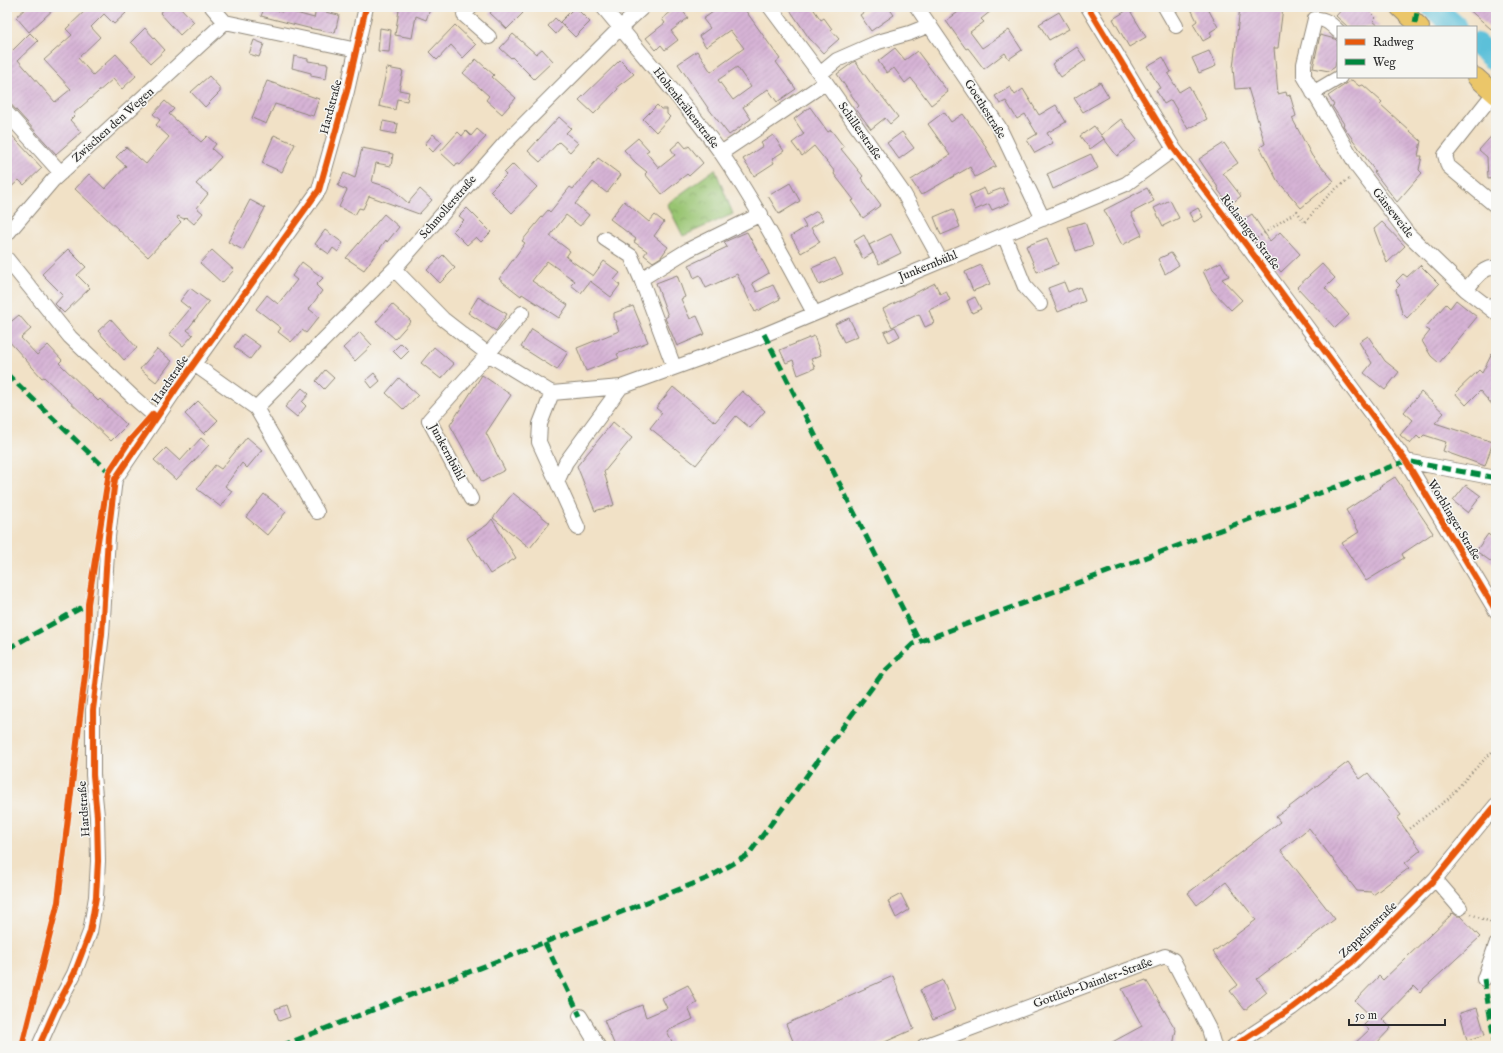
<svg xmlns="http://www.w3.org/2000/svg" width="1503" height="1053" font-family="'IM FELL English',serif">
  <defs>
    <pattern id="park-crowns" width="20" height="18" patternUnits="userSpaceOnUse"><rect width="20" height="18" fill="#98c471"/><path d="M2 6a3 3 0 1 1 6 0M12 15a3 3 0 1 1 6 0" fill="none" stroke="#7c9f5d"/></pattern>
    <pattern id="building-hatch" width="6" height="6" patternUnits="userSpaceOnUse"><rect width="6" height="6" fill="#d6b3d5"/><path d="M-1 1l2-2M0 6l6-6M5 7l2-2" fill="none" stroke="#b89ab7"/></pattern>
  </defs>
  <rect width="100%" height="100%" fill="#f6f6f2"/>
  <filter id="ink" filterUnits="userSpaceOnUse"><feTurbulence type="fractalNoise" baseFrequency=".025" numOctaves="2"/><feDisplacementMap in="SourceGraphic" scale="8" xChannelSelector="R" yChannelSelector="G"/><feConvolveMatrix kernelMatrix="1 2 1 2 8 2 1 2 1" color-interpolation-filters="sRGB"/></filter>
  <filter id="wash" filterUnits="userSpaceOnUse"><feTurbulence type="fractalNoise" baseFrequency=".012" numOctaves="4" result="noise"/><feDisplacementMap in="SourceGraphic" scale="16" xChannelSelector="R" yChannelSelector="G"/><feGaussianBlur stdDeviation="0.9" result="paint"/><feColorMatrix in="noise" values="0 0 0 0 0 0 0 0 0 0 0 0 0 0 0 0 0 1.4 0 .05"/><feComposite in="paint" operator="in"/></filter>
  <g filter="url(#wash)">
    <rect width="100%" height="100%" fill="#f1e1c6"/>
    <path fill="url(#park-crowns)" stroke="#62784e" d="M715 169 733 214 683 236 667 204Z"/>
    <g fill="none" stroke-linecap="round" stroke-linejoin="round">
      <path stroke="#5bc0d9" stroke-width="23" d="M1433 7 1456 27
        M1476 44 1496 61"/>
    </g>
    <g id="blocks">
      <path fill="url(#building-hatch)" fill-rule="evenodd" d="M27 7H56L29 32 16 17Z
        M89 7H121L126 13 114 24 104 14 91 27 100 37 78 58 93 75 116 54 136 76 122 89 113 79 74 113 75 115 70 120 81 132 56 154 7 100V45L12 51 30 33 38 41 18 60 55 102 71 89 44 60 72 35 66 29Z
        M167 7H180L194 22 180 35 160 13Z
        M265 7 282 12V9L314 18 316 10 339 15 335 33 308 28 261 16Z
        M395 7H431L426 20 416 16 412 38 395 35 399 10 394 9Z
        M495 7H517L523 13 507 29 490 13Z
        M575 7 590 22 575 37 560 22Z
        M677 7H680L688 18 671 31 678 40 665 50 661 45 656 50 646 38 665 23 662 19Z
        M720 7H743L780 59 776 62 796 89 777 102 768 89 743 107 751 119 729 135 708 108 678 64 697 51 711 72 744 48 730 30 706 47 699 36 710 28 703 19ZM737 67 751 87 733 100 718 80Z
        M788 7H812L821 20 824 18 832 29 831 30 839 39 823 53 809 38Z
        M871 7H888L894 15 871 31 860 15Z
        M965 7H996L981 19 984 22 970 32 982 48 1009 30 1022 50 1009 59 1005 53 984 69 968 48 966 49 946 21Z
        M1190 7H1207L1218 27 1210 32 1212 36 1203 41 1193 24 1197 21Z
        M1240 7H1283L1278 48H1274L1278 94 1286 92 1287 96 1290 95 1296 116 1292 118 1312 156 1334 181 1301 208 1277 180 1260 147 1265 144 1248 88 1235 89 1233 68Z
        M1344 7H1365L1376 18 1373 21 1380 27H1348L1336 16Z
        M1466 7H1496V23L1491 29Z
        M1129 9 1146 37 1129 47 1113 19Z
        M1059 12 1069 29 1049 40 1039 24Z
        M555 18 563 26 556 34 548 26Z
        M455 25 476 45 463 58 451 45 437 60 429 52Z
        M145 28 165 50 151 63 131 42Z
        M380 28 391 30 389 52 378 51Z
        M513 34 536 54 542 49 553 61 534 79 512 57 511 58 500 48Z
        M1320 35 1335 39 1338 42V54L1335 67 1329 71 1313 68Z
        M254 40 264 44 259 57 249 54Z
        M1077 47 1086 60 1061 77 1052 64Z
        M895 48 905 60 917 51 948 92 931 105 911 78 905 83 894 68 887 73 878 61Z
        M1209 51 1216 66 1199 73 1192 58Z
        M294 56 308 59V61L328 64 326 79 311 76V73L292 68Z
        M1163 57 1171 72 1168 74 1179 92 1189 86 1207 119 1188 129 1171 100 1164 104 1156 90 1160 88 1147 66Z
        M476 59 494 75 492 77 516 98 502 114 486 100 489 96 463 73Z
        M620 60 634 74 617 87 618 89 594 114 579 100Z
        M855 61 877 92 878 91 898 117 890 124 885 118 871 129 856 109 859 106 837 74Z
        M387 68 403 71 399 90 409 92 407 101 397 99 395 110 379 106Z
        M209 76 220 88V92L205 107 191 92Z
        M1352 80 1359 86 1363 85 1382 102 1380 104 1421 141 1418 156H1422L1419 170 1422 173 1397 202 1374 172 1375 171 1344 127 1343 125 1344 124 1332 106 1334 105 1328 96Z
        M267 81 319 99 313 116 275 104 266 124 252 118Z
        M1100 82 1109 97 1083 112 1074 98Z
        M1010 87 1015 95 1023 89 1039 115 1056 105 1066 122 1047 133 1053 143 1035 153 1027 140 1037 134 1025 114 1017 119 1006 101 1000 104 995 96Z
        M165 101 174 109 169 114 201 142 207 136 216 144 212 149 221 157 196 184 208 194 197 208 203 213 194 224 186 217 184 219 178 216 177 218 181 222 148 257 75 189 89 174 105 189 126 166 116 157 126 147 146 164 169 137 156 125 160 120 153 114Z
        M657 105 661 109H667V114L670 117 656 132 643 119Z
        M810 107 828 132 831 130 844 147 841 149 863 176 861 178 881 205 863 218 851 201 854 200 834 174 835 172 814 146 802 156 792 143 804 134 794 119Z
        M944 112 951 122 963 114 983 142 996 166 975 177 970 167 921 195 911 180 950 155 928 124Z
        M559 117 571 128 566 133 578 143 570 152 559 142 540 162 528 151Z
        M1121 119 1137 140 1117 156 1101 135Z
        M383 121 398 124 396 134 381 131Z
        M1094 126 1104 139 1090 149 1080 136Z
        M477 129 486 137 460 165 457 163 455 166 440 152 458 132 462 136 466 131 471 136Z
        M7 130 42 168 24 185 19 180 7 191Z
        M1496 131V178L1488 179 1487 157 1479 150Z
        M902 132 914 148 899 159 887 143Z
        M433 134 442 142 433 152 425 144Z
        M274 135 295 144 282 172 262 163Z
        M773 135 784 151 772 159 774 163 754 176 743 159 763 146 761 143Z
        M638 138 649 150 646 152 659 168 675 155 671 149 680 141 686 148 689 146 703 163 689 176 687 174 662 194 645 174 647 172 636 163 624 150Z
        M1224 143 1238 163 1223 173 1241 196 1230 205 1218 190 1219 189 1199 159Z
        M362 148 393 154 391 166 376 163 372 182 391 188 408 203 420 189 432 200 419 214 369 196 363 209 359 208 355 215 339 207 347 190 338 186 344 173 355 178Z
        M1091 154 1098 168 1053 189 1047 174Z
        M598 158 621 175 607 193 593 182 575 204 589 215 580 226 566 215 550 236 570 251 566 257 593 276 604 261 620 273 614 280 620 285 611 297 590 281 581 293 571 285 575 281 547 261 532 281 568 305 559 318 522 294 521 296 499 279 525 243 522 241 541 218 548 210 550 212 570 187 573 189Z
        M513 164 537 187 512 213 490 191 506 175 504 173Z
        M790 183 800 201 779 214 768 196Z
        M984 188 987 194 1003 188 1009 203 992 210 989 204 975 210 969 195Z
        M1147 188 1154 201 1131 213 1142 235 1122 245 1104 210Z
        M250 200 265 208 243 250 228 242Z
        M1170 200 1179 218 1163 226 1154 208Z
        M624 201 649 222 655 215 664 222 654 236 668 247 661 257 653 262 644 255 647 251 634 242 636 239 610 219Z
        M467 208 491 232 481 242 476 237 467 245 453 231 464 220 459 216Z
        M1198 208 1203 217 1194 222 1189 213Z
        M953 209 960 227 941 235 934 217Z
        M817 211 823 220 811 228 820 242 801 253 791 236 806 227 802 220Z
        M384 214 399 227 387 242 386 240 364 270 346 258Z
        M1252 214 1270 241 1280 232 1300 254 1281 272 1258 246 1240 222Z
        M1085 222 1093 245 1076 251 1068 227Z
        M1382 222 1405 246 1387 263 1374 229Z
        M325 230 343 243 338 252 333 248 329 254 315 244Z
        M747 232 769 273 752 283 757 292 773 285 780 299 755 312 737 274 706 288 700 275 694 278 689 265 727 247 724 242Z
        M891 234 901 253 879 264 869 245Z
        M864 235 873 253 863 259 854 241Z
        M1047 238 1058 264 1037 272 1026 246Z
        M68 249 86 267 77 275 90 288 64 313 55 304 63 295 42 274Z
        M212 250 234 270 222 283 200 263Z
        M1171 253 1179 265 1165 274 1158 259Z
        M443 255 455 268 440 283 427 270Z
        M835 258 843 274 819 285 812 268Z
        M302 262 323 278 316 285 322 291 309 309 319 317 306 333 302 330 291 342 278 332 281 328 256 309 267 295 278 304 297 280 292 276Z
        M1221 262 1229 276 1222 279 1242 300 1231 310 1212 290 1203 271Z
        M1322 264 1335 278 1325 288 1349 315 1335 328 1297 287Z
        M981 265 990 284 973 291 965 272Z
        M1420 265 1439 284 1407 318 1402 313 1396 289 1400 285 1396 281 1403 274 1407 277Z
        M677 275 685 297 681 299 690 319 697 316 705 334 677 346 665 318 668 316 656 283Z
        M1064 282 1068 292 1080 287 1085 301 1058 312 1048 288Z
        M935 283 940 294 946 291 950 300 929 310 934 323 925 327 919 314 892 327 883 309Z
        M190 288 209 302 187 330 193 335 183 346 169 334 190 309 180 301Z
        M478 297 507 314 496 331 468 313Z
        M975 297 981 309 972 313 967 301Z
        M1456 300 1477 317 1439 363 1431 356 1422 341 1430 331 1425 328 1446 304 1450 308Z
        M392 304 411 321 395 339 376 322Z
        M633 306 648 342 617 354 619 358 586 371 577 348 619 331 616 323 617 321 614 319V313Z
        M19 315 31 329 21 338 37 355 48 345 62 360 59 363 98 401 100 399 127 425 111 441 44 377 42 378 7 339V325Z
        M849 318 858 336 844 342 835 324Z
        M111 319 137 348 124 360 98 331Z
        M895 327 900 336 889 342 884 332Z
        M532 329 568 352 557 370 521 347Z
        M360 332 372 345 355 361 343 348Z
        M243 334 260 346 250 359 234 347Z
        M814 336 821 355 811 359 815 368 798 375 793 360 786 363 780 350Z
        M1368 336 1385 361 1399 372 1385 390 1364 373 1372 363 1359 342Z
        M401 343 409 351 401 359 393 351Z
        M1496 346V409L1480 391 1466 405 1455 393 1479 370 1482 373Z
        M434 347 454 364 441 379 421 363Z
        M157 349 172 361 156 382 140 369Z
        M325 370 334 378 324 389 316 381Z
        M374 373 380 381 372 388 366 380Z
        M482 375 511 395 486 433 505 470 482 482 450 425Z
        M399 378 418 395 404 410 386 393Z
        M673 387 715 422 742 391 765 411 750 428 736 416 696 465 650 428 662 413 656 408Z
        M302 388 309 394 302 402 306 406 297 417 285 407Z
        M1421 392 1444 413 1435 423 1493 442 1485 466 1443 451 1446 442 1424 435 1420 439 1417 436 1410 444 1400 435 1413 420 1404 412Z
        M198 401 218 420 204 434 185 414Z
        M613 422 632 438 604 472 614 505 595 511 577 466Z
        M247 437 262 450 247 468 242 463 225 486 232 491 221 507 197 489 215 465 221 469Z
        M201 438 209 445 176 480 154 460 166 448 180 461Z
        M1395 477 1433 533 1402 554 1404 558 1366 581 1342 543 1359 532 1346 510 1380 488 1379 487Z
        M1466 485 1481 496 1468 513 1453 501Z
        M513 493 550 523 530 548 493 518Z
        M264 494 286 512 267 535 246 517Z
        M492 519 516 558 490 574 467 538 487 525Z
        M1488 534 1496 541V565L1476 551Z
        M1348 762 1360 779 1368 773 1401 815 1397 818 1421 850 1405 863 1409 868 1373 895 1371 892 1357 891 1309 828 1281 850 1335 919 1257 979 1267 992 1245 1010 1230 991 1238 985 1213 952 1256 920 1226 882 1197 905 1188 893 1280 822 1276 817Z
        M901 894 909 910 896 918 888 901Z
        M1453 913 1457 916H1460L1480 937 1420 992 1414 986 1382 1019 1391 1028 1374 1046H1352L1369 1030 1364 1025 1372 1017 1355 1001 1379 976 1383 980Z
        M893 976 914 1029 876 1046H795L786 1024Z
        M943 980 955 1010 933 1020 920 990Z
        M1146 980 1176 1030 1173 1046H1105L1142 1026 1122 989Z
        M688 985 697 1003 688 1008 693 1019 667 1031 674 1046H615L604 1020 642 1005 646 1017 667 1008 662 998Z
        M286 1005 290 1017 279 1021 275 1009Z
        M1477 1008 1485 1035 1467 1040 1460 1013Z"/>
    </g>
  </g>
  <g filter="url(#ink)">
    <use href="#blocks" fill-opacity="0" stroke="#8e8678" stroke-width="1"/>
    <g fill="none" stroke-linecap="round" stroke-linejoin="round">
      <g stroke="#8e8678" stroke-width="16">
        <path id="minor" d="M212 7 225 22 357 50
          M471 7 464 15 489 37
          M603 7C643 56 685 102 721 153 756 204 785 259 814 313
          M770 7 820 74 904 194 941 261
          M917 7 999 127 1043 219
          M1088 7 1174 149 1247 246 1406 461 1496 611
          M1165 7 1176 26
          M1338 31C1331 24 1325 18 1315 19L1304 64V76L1358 168 1408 234 1466 290 1496 313
          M820 74 837 60 878 42 910 33 930 25
          M1313 93 1340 77
          M1494 93 1445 155 1448 166 1496 206
          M7 113 61 173
          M721 153 825 83
          M7 234 53 180 225 22
          M1004 235 1025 287 1040 304
          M605 239 631 256 641 279 674 367
          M7 259 70 337 133 397 157 418
          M394 269 443 319 488 354 552 393 621 387 754 339 1126 184 1174 149
          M641 279 688 250 761 214
          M1466 290C1474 281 1482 266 1496 268
          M194 364 256 408 394 269 504 144 620 28 643 7
          M552 393 540 424 539 442 578 528
          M256 408 317 512
          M1406 461 1496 478
          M557 482 566 462 621 387
          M471 499 429 420 488 354 522 313
          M1435 879 1460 908
          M1484 979 1496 945
          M580 1016 598 1046
          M39 1046 55 1010 74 974 90 932 96 897 98 861 97 816 93 775V710L102 634 108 537 115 479 176 389 319 190 347 91 366 7
          M924 1046 1165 956 1173 960 1209 1029 1214 1046
          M1234 1046 1292 1008 1352 962 1435 879 1496 805"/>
      </g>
      <g stroke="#8e8678" stroke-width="20">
        <path id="major" d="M1399 7 1420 27
          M1476 77 1496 95"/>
      </g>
      <path stroke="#8e8678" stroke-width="2.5" stroke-dasharray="1 3" stroke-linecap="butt" d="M1257 238 1297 211 1305 223C1318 205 1333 189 1351 178
        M1406 831 1448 799 1470 774 1496 748
        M1471 914 1490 922 1496 919"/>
      <use href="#minor" stroke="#fff" stroke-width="14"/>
      <use href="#major" stroke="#ebc669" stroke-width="18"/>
      <path stroke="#00873e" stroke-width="5" stroke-dasharray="10 5" stroke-linecap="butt" d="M1415 23 1418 7
        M764 334 919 641
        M7 374 109 472
        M7 649 88 604
        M545 943 580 1016
        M1484 979 1495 1046
        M281 1046 708 878 748 855 882 674 913 644 1406 461 1496 478"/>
      <g stroke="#f6f6f2" stroke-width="8">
        <path id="cycleway" d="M1088 7 1174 149 1247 246 1406 461 1496 611
          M22 1046 58 902 87 658 88 604 109 472 130 440 153 414
          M39 1046 55 1010 74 974 90 932 96 897 98 861 97 816 93 775V710L102 634 108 537 115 479 176 389 319 190 347 91 366 7
          M1234 1046 1292 1008 1352 962 1435 879 1496 805"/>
      </g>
      <use href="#cycleway" stroke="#e8590c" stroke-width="6"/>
    </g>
  </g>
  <g text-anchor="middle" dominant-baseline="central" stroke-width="3" stroke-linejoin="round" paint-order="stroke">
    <g font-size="12" fill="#2b2b2b" stroke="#f6f6f2">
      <text transform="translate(331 107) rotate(-75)">Hardstraße</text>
      <text transform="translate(686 108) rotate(52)">Hohenkrähenstraße</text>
      <text transform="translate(985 109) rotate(58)">Goethestraße</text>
      <text transform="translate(113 125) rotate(-42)">Zwischen den Wegen</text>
      <text transform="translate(860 131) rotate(55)">Schillerstraße</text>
      <text transform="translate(448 207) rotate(-49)">Schmollerstraße</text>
      <text transform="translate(1393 213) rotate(52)">Gänseweide</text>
      <text transform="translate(1250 232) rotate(53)">Rielasinger Straße</text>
      <text transform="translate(928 266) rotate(-22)">Junkernbühl</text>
      <text transform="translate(170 380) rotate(-56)">Hardstraße</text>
      <text transform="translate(447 452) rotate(62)">Junkernbühl</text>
      <text transform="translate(1454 520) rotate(59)">Worblinger Straße</text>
      <text transform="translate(84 809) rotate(-94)">Hardstraße</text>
      <text transform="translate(1368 930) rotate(-44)">Zeppelinstraße</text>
      <text transform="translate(1093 983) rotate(-20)">Gottlieb-Daimler-Straße</text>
    </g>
  </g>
  <rect width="1503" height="1053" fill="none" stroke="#f6f6f2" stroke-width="24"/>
  <rect x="1337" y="26" width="140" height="52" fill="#f6f6f2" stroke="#a5a5a2"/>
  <rect x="1345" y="39" width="20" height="6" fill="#e8590c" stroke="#a5a5a2"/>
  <text x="1373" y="46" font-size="12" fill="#2b2b2b">Radweg</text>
  <rect x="1345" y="59" width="20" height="6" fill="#00873e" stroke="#a5a5a2"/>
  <text x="1373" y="66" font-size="12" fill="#2b2b2b">Weg</text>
  <path d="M1349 1019v6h96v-6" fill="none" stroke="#2b2b2b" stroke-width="2"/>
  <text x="1355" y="1019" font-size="12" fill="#2b2b2b" stroke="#f6f6f2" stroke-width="3" paint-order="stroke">50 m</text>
</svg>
